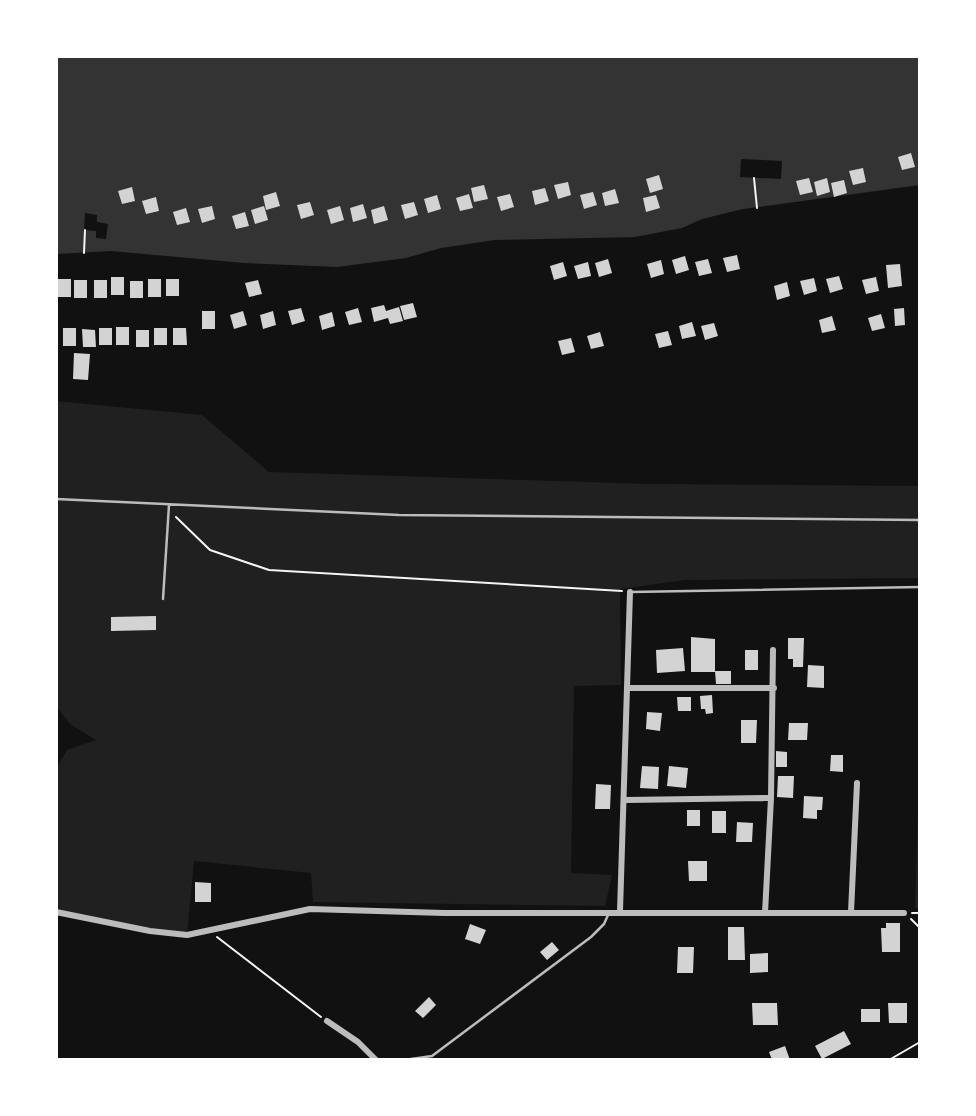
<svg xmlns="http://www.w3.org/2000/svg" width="976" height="1116" font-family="'DejaVu Sans',sans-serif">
  <rect width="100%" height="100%" fill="#111"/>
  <path fill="#202020" d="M56 401 202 415 269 472 649 484 920 486V578L685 580 620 589 621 685 574 686 571 873 612 875 605 906 313 902 311 873 194 861 187 935 56 912V769L67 750 96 740 70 724 56 706Z
    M920 747V909L915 908Z"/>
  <path fill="#333" d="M56 56H920V185L743 209 702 219 682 228 635 237 495 240 441 248 406 258 337 267 244 263 111 251 56 254Z"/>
  <path fill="#111" d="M741 159 782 161 781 179 740 177Z
    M85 213 97 215V222L108 224 106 239 96 238V231L84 230Z"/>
  <path fill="#d3d3d3" d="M911 153 915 167 902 170 898 157Z
    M863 168 866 182 853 185 849 171Z
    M659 175 663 189 650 193 646 179Z
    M809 178 813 192 800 195 796 181Z
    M827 178 830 192 817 196 814 182Z
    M844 180 847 193 834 197 831 183Z
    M568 182 571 195 558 199 554 185Z
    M484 185 488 199 474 202 471 188Z
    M132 187 135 201 122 204 118 191Z
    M545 188 549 201 535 205 532 191Z
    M615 189 619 203 605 206 602 193Z
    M276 192 280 206 266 210 263 196Z
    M593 192 597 205 584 209 580 195Z
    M469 194 473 208 460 211 456 198Z
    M510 194 514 207 501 211 497 197Z
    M437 195 441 209 428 213 424 199Z
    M656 195 660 208 646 212 643 198Z
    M156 197 159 211 146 214 142 201Z
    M310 202 314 215 301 219 297 205Z
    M414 202 418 215 405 219 401 205Z
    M363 204 367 218 353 222 350 208Z
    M212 206 215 219 202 223 198 209Z
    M264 206 268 220 255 224 251 210Z
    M340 206 344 220 331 224 327 210Z
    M384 206 388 220 374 224 371 210Z
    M186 208 190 222 177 225 173 212Z
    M245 212 249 226 236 229 232 216Z
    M737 255 740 269 727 272 723 258Z
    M685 256 689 270 676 274 672 260Z
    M608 259 612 273 599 277 595 263Z
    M708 259 712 273 699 276 695 262Z
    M661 260 664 274 651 278 647 264Z
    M563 262 567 276 554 280 550 266Z
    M588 262 591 276 578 279 574 266Z
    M900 264 902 286 888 288 886 265Z
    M839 276 843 289 830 293 826 279Z
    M111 277H124V295H111Z
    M876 277 879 291 866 294 862 280Z
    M814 278 817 291 804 295 800 281Z
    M58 279H71V297H58Z
    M148 279H161V297H148Z
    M166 279H179V296H166Z
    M74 280H87V298H74Z
    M94 280H107V298H94Z
    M258 280 262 294 249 297 245 283Z
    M130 281H143V298H130Z
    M787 282 790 296 777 300 774 286Z
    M413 303 417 317 404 320 400 306Z
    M384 305 386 311 399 307 403 321 390 324 388 318 374 322 371 308Z
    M301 308 305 321 292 325 288 311Z
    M358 308 362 322 349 325 345 312Z
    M904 308 905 325 895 326 894 309Z
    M202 311H215V329H202Z
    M243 311 247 325 234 329 230 315Z
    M273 311 276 325 263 329 260 315Z
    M332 312 335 326 322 330 319 316Z
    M881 314 885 328 872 331 868 318Z
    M832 316 836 330 822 333 819 320Z
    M692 322 696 336 682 339 679 326Z
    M714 323 718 336 705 340 701 326Z
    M116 327H129V345H116Z
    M63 328H76V346H63Z
    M99 328H112V345H99Z
    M154 328H167V345H154Z
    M173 328H186L187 345H173Z
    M82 329 95 330 96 347H83Z
    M136 330H149V347H136Z
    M668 331 672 345 659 348 655 334Z
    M600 332 604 346 591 349 587 336Z
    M571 338 575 352 562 355 558 341Z
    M74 353 90 354 88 380 73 379Z
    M156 616V630L111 631V617Z
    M691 637 715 639V672H691Z
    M788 638H804L803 667H793V659H788Z
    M683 648 685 671 657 673 656 650Z
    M745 650H758V670H745Z
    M808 665 824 666V688L807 687Z
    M715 671H731V684H716Z
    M712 695 713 713 706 714 705 709H701L700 696Z
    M677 697H691V711H678Z
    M647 712 662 713 660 731 646 729Z
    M741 720H757L756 743H741Z
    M789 723H808L807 740H788Z
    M776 751 787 752V767H776Z
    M831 755H843V772L830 771Z
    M642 766 659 767 658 789 640 788Z
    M669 766 688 768 686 788 667 786Z
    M778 776H794L793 798 777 797Z
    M596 784 611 785 610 809H595Z
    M804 796 823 797 822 810H817V819L803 818Z
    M687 810H700V826H687Z
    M712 811H726V833H712Z
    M737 822 753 823 752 842H736Z
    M688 861H707V881H689Z
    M195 882 211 883V902H195Z
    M886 923H900V952H882L881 928H886Z
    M470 924 486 930 480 944 465 939Z
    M728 927H744L745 960H728Z
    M552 942 559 950 547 960 540 952Z
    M678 947H694L693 973H677Z
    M768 953V972L750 973V954Z
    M429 997 436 1005 423 1018 415 1011Z
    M752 1003H777L778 1025H753Z
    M888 1003H907V1023H889Z
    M861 1009H880V1022H861Z
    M844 1031 851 1044 822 1059 815 1046Z
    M785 1046 790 1060H772L769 1052Z"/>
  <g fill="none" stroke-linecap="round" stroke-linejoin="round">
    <path stroke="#f5f5f5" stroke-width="2" d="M754 178 757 208
      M84 253 85 230
      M176 517 210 550 269 570 622 591
      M912 913H920
      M911 919 920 928
      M217 937 321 1017
      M889 1060 920 1042"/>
    <path stroke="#bcbcbc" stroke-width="2.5" d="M56 499 399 515 920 520
      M630 592 920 587
      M163 599 169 505
      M404 1060 432 1056 591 937 604 924 608 915"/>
    <path stroke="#bcbcbc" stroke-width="6" d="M628 688H774
      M626 800 771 798
      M620 911 630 592
      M56 912 150 931 187 935 310 909 444 913H904
      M851 912 857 783
      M765 913 771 798 773 650
      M327 1021 358 1042 376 1060"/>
  </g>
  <rect width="976" height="1116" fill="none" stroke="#ffffff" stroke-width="116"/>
</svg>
